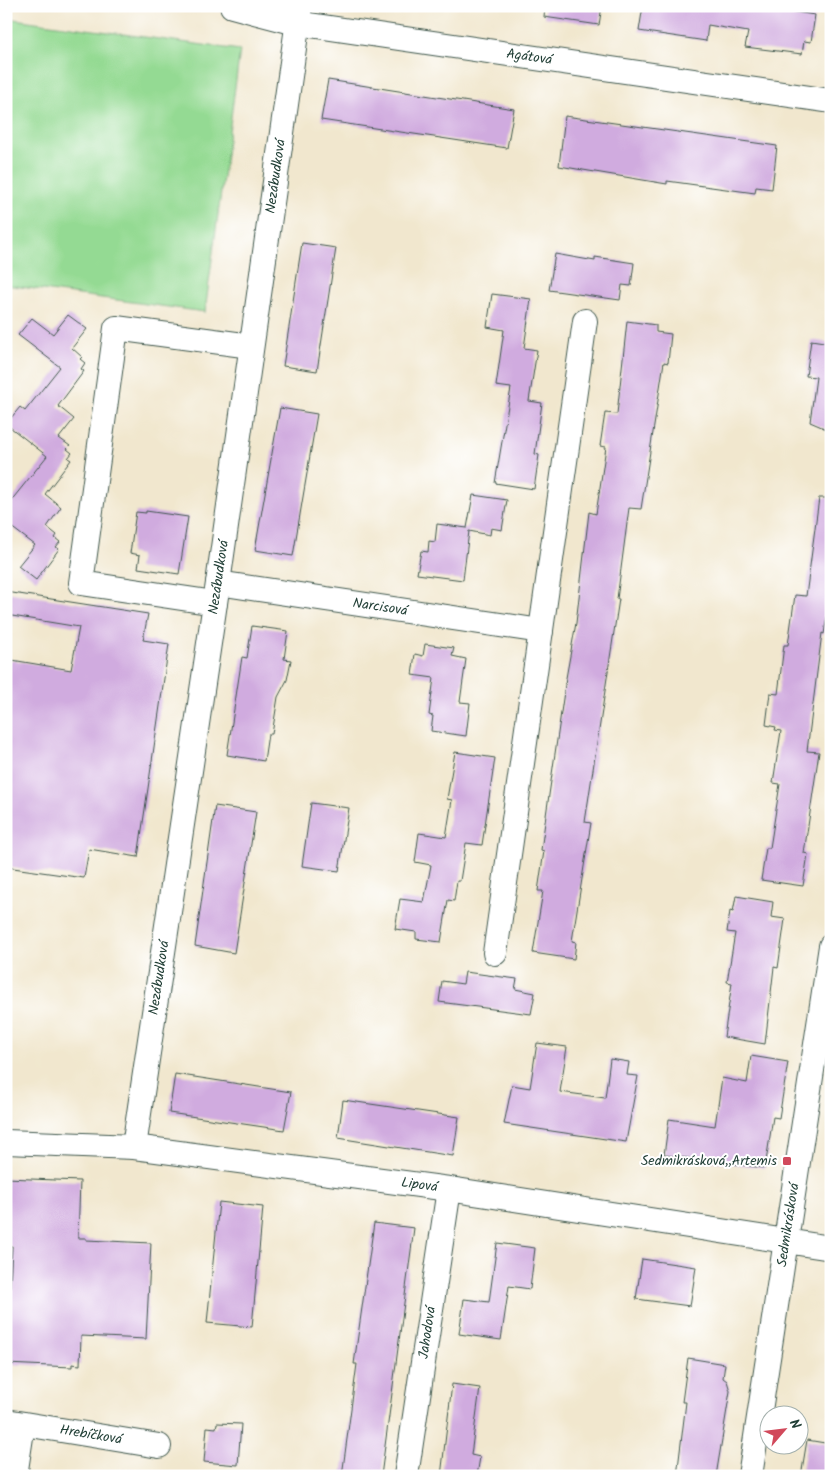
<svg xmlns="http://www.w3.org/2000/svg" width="837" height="1482" font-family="Kalam,sans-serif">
  <rect width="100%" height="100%" fill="#fff"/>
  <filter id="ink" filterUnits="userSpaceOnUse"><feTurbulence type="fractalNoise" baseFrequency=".02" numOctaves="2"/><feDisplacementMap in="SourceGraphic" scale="10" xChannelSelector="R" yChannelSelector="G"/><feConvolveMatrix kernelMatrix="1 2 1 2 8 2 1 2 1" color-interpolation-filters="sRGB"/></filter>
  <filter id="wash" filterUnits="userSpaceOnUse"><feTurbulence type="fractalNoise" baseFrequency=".0096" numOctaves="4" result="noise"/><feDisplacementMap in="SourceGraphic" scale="20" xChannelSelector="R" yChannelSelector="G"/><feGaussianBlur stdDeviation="1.12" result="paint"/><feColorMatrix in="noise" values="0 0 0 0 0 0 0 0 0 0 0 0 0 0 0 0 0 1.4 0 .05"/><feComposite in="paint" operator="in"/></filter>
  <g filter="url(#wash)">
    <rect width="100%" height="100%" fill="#f1e7ce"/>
    <path fill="#94da93" stroke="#5a8c64" d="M6 18 240 50 205 312 6 285Z"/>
    <g id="blocks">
      <path fill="#d0abdf" d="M545 6H602L599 25 544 17Z
        M643 6H756L815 15 811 42 804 41 802 54 745 47 748 32 708 25 706 41 639 31Z
        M328 80 514 109 507 148 321 120Z
        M565 116 777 146 772 189 756 187 755 193 667 181V184L559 166Z
        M302 243 336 248 317 371 283 366Z
        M555 254 595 261V257L634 263 631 286 622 285 620 300 549 290Z
        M492 294 531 299 524 348 537 350 529 401 542 403 535 454 539 455 534 489 495 483 511 388 496 386 504 330 487 327Z
        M68 315 87 329 72 348 82 357 80 359 85 363 81 369 84 371 58 406 74 419 59 438 70 446 67 449 72 453 68 458 71 460 45 494 61 507 47 527 57 535 55 538 60 542 56 547 59 549 36 580 18 566 35 545 6 523V507L47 456 6 424 20 407 25 411 60 367 18 335 32 318 53 334Z
        M627 321 656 325V332L671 334 668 363 664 362 641 509 629 508 617 599H619L585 822 591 823 572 941 576 942 574 959 533 953 543 891H538L544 851 541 850 566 678 576 623 589 512 596 514 606 447 600 446 605 413 617 414Z
        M811 340 831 343V431L810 422 816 377 806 376Z
        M280 408 317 414 293 556 255 550Z
        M473 495 507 500 502 530 491 528 490 535 469 531 463 580 417 574 421 551 428 552 429 541 435 542 437 524 467 528Z
        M819 498H831V612L828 611 824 634 822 633 807 751 819 752 804 853 808 854 803 886 761 880 766 848H770L780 784 773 783 781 731 775 730 776 727 766 725 770 693 778 694 784 645H788L795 595 806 596Z
        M146 511 188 517 179 574 138 568 140 555 130 553 136 512 146 513Z
        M6 592 148 614 143 640 169 644 138 857 89 849 84 878 6 867V659L71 670 79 627 6 615Z
        M252 626 288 631 284 659 291 660 287 680 278 697 272 734H268L264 761 227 755 242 657 247 658Z
        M425 644 454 648 452 656 466 659 460 702 470 703 466 736 431 731 433 716 429 715 434 678 412 675 415 654 423 656Z
        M455 752 495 758 482 845 466 843 460 881H457L454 901 448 900 441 942 416 939V932L395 929 400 899 424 902 431 865 415 862 419 833 446 837 452 800 447 799Z
        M311 803 349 808 339 871 302 866Z
        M215 806 256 812 234 953 195 946Z
        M736 896 773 902 771 917 785 919 778 968 774 967 765 1044 724 1037 732 983 727 982 735 933 727 932 730 911 733 912Z
        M465 972 517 979 515 989 535 993 531 1014 439 1002 442 981 463 984Z
        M537 1043 567 1047 560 1092 605 1098 610 1059 629 1062 627 1075 638 1076 626 1142 504 1124 512 1085 530 1088Z
        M751 1056 788 1062 779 1118 773 1117 765 1168 664 1155 669 1119 715 1126 722 1078 747 1083Z
        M175 1074 291 1092 284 1130 169 1113Z
        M343 1100 459 1117 453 1156 338 1138Z
        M6 1178 80 1181 78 1238H86V1240L151 1243 146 1339 81 1336 80 1365 72 1364V1367L6 1364 12 1246H6Z
        M219 1202 263 1207 252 1327 207 1323Z
        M374 1223 414 1228 381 1476H342L357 1364H354Z
        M497 1243 535 1248 530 1289 509 1286 501 1340 459 1334 464 1299 489 1302Z
        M642 1259 696 1267 690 1306 636 1299Z
        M688 1358 725 1364 723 1378 727 1381 730 1391 716 1476H677L686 1402H682Z
        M452 1384 480 1388 471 1455 480 1457 477 1476H441Z
        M217 1423 241 1424 238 1465 204 1462 207 1427 216 1428Z
        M807 1440 831 1444V1476H801Z"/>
    </g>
  </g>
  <g filter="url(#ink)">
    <use href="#blocks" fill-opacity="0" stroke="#3e564b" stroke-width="1"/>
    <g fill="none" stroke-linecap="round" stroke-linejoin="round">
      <g stroke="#3e564b" stroke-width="26">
        <g id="minor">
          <path id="s1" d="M232 6 296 23 831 101"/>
          <path id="s2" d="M218 583 541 631"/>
          <path d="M215 603 81 583 116 328 251 346"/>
          <path d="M495 953 585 321"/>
          <path id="s3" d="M6 1142 134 1147 449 1189 831 1248"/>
          <path id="s4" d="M134 1147 218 583 300 6"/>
          <path id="s5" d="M6 1421 159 1446"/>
          <path d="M15 1476 23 1424"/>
          <path id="s6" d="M406 1476 449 1189"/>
          <path id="s7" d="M750 1476 831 946"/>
        </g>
      </g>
      <use href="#minor" stroke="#fff" stroke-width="24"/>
    </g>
  </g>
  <rect fill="#d1495b" stroke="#fff" stroke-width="2" x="782" y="1156" width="10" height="10" rx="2.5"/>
  <g text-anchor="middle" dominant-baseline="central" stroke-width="4" stroke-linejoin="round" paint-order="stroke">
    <g font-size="14" fill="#1f3d34" stroke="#fff">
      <text stroke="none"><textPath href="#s1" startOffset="302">Agátová</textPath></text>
      <text stroke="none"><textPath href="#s4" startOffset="981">Nezábudková</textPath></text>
      <text stroke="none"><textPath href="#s4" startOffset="576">Nezábudková</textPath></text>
      <text stroke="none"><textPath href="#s2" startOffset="164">Narcisová</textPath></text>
      <text stroke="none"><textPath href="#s4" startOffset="171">Nezábudková</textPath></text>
      <text stroke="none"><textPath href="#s3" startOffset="416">Lipová</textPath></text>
      <text stroke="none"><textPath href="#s7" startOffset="254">Sedmikrásková</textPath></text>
      <text stroke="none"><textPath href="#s6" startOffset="145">Jahodová</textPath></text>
      <text stroke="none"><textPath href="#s5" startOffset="86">Hrebíčková</textPath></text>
    </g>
    <g font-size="14" fill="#1f3d34" stroke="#fff" text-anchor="end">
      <text x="777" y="1161">Sedmikrásková,,Artemis</text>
    </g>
  </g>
  <rect width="837" height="1482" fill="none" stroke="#fff" stroke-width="25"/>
  <g transform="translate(784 1430) rotate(62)"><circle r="24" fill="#ffffff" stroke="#a5b1ae"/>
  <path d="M0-4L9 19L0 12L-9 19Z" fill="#d1495b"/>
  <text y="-8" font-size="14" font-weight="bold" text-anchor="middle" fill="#1f3d34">N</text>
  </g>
</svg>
